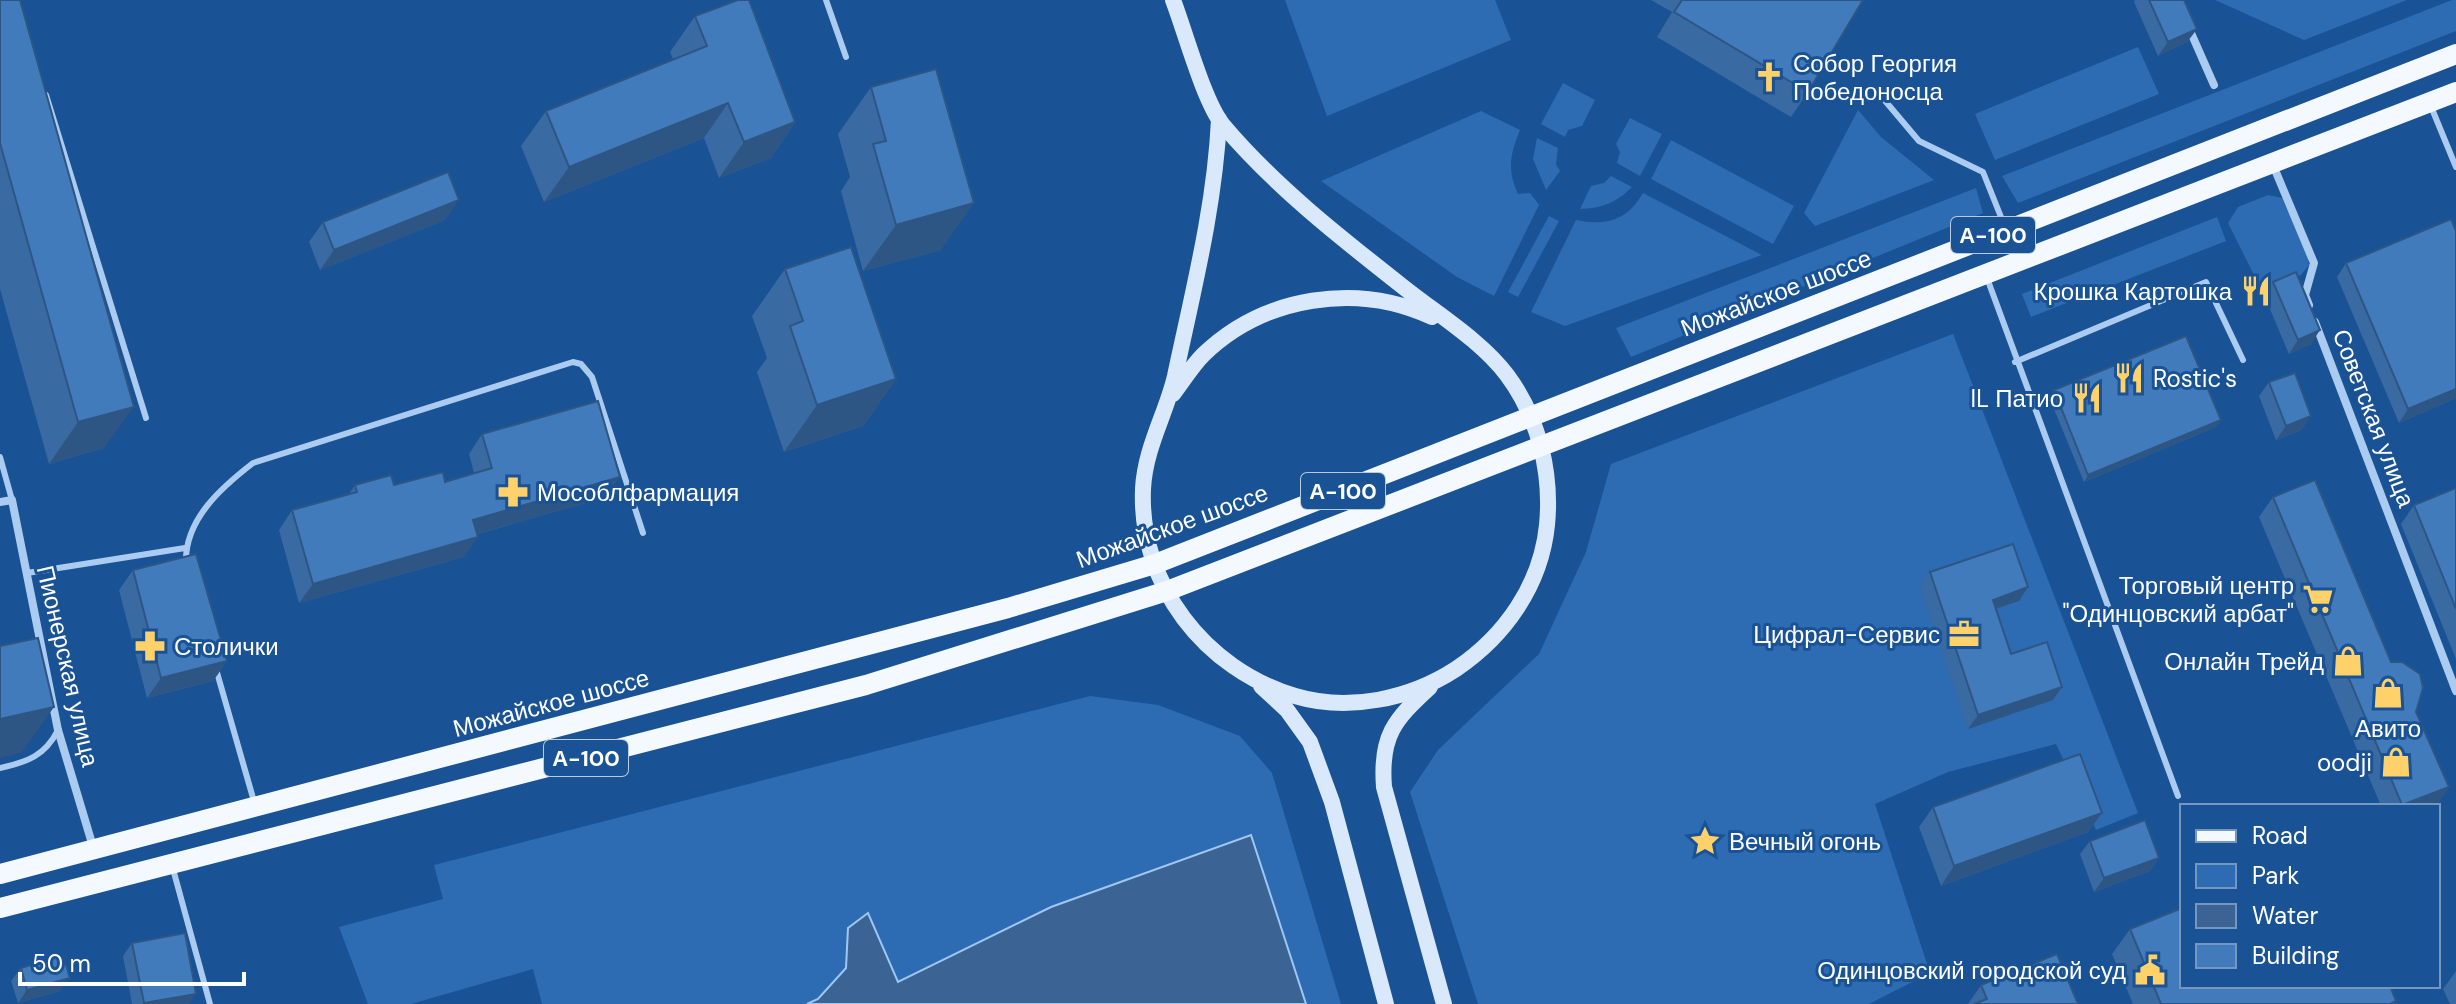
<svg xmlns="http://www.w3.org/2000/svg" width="2456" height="1004" font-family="'DM Sans',sans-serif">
  <rect width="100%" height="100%" fill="#195295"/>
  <path fill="#2d6cb3" d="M1285 0H1495L1511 40 1327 116Z
    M2215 0H2407L2304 40Z
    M2452 0H2456V31L2018 203 2002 176Z
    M2138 47 2159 94 1995 160 1975 114Z
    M1563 83 1595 100 1582 126 1568 130 1565 137 1541 124Z
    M1858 110 1881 137 1934 180 1815 226 1804 213Z
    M1481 111 1520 130C1510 155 1507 169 1518 194L1530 193 1539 205 1494 296 1457 277 1321 181Z
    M1630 118 1662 134 1640 176 1617 163 1620 152 1616 144Z
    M1537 138 1558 148 1556 164 1560 171 1546 190 1533 159Z
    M1671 140 1794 206 1773 244 1651 179Z
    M1611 176 1632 187C1616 203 1602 208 1580 209L1591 186 1604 183Z
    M1976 188 1983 213 1631 357 1616 328Z
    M1643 193 1762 255 1565 326 1531 312 1576 220C1606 226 1627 221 1643 193Z
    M2268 195 2282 198 2307 253 2309 265 2301 275 2261 289 2228 223 2238 207Z
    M1549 216 1559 221 1518 297 1508 292Z
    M2217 217 2226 241 2031 317 2022 294Z
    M1953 334 2138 813 2096 830 2056 744 1948 772 1875 804 1930 973 1869 1004H1478L1410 792 1438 750 1539 654 1586 552 1611 464Z
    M1090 696 1158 705 1240 736 1272 773 1341 1004H1306L1251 835 968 950 898 982 868 914 848 929 846 967 818 999 807 1004H542L533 969 411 1004H368L339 927 443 899 434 865Z"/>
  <path fill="#3b6495" stroke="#9ec7f2" stroke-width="2" d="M1251 835 1306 1004H807L818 999 846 968 848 928 868 913 898 982 1051 907Z"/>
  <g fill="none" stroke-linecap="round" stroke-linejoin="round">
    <path stroke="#abccf0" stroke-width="6" d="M826 0 846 57
      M46 95 146 418
      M1881 96 1919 141 1983 172 2005 227
      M2430 104 2456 167
      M1987 278 2178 796
      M2015 362 2206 282 2243 360
      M0 457 12 500
      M186 562C185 519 222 487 253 463L573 362 581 364 592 377 643 533
      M27 573 185 548
      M216 669 255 805
      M0 768C27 762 45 756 58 730
      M173 869 210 1004"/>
    <path stroke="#abccf0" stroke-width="8" d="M2188 26 2214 85
      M2273 165 2314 263 2305 295 2309 305
      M2315 322 2456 691
      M0 502 12 500 58 730 94 850"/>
    <path stroke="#d9e8fb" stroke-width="16" d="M1173 0C1185 31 1204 102 1223 125 1276 188 1346 242 1411 293 1442 317 1483 343 1507 375 1539 418 1552 473 1547 525 1541 585 1505 636 1456 669 1410 699 1349 712 1295 696 1205 669 1139 585 1143 489 1145 448 1166 414 1175 376 1193 291 1215 206 1219 119
      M1173 394C1183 381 1192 366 1203 355 1264 296 1357 282 1432 317
      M1261 686 1287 710 1310 742 1332 802 1386 1004
      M1430 687C1394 720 1380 736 1384 787L1444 1004"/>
    <path stroke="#f4f9ff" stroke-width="20" d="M0 874 1008 608 1155 564 2456 54
      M0 908 866 685 1167 591 2456 92"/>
  </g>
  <path fill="#396aa2" d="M0 0 104 448 49 464 0 289Z
    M1651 0H1863L1808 92 1791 117 1657 37 1672 12Z
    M2135 0H2184L2197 29 2187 42 2158 56 2134 2Z
    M695 16 795 122 771 158 719 178 704 138 544 202 521 146 546 111 673 59 670 52Z
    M871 87 941 250 863 271 841 191 850 177 838 134Z
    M445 220 320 270 309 242 323 222Z
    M2456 231V398L2399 423 2337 277 2346 263Z
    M785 269 896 379 863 426 784 452 757 372 767 358 752 316Z
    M2273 282 2311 344 2289 354 2264 295Z
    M2269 382 2302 430 2276 440 2259 396Z
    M2054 390 2221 420 2216 427 2084 482 2049 397Z
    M482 434 606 497 478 534 464 557 299 603 279 530 292 510 349 494 355 485H394L445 482 474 473 469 454Z
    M2456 488V659L2401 524 2414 505Z
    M2273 497 2391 662 2416 712 2449 787 2436 806H2381L2259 517Z
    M133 570 227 661 213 681 147 698 119 590Z
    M1930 572 2028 587 2019 601 1996 609 2011 654 2062 687 2053 700 1968 729 1920 586Z
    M1933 807 2102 813 2088 832 1941 886 1919 827Z
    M2090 841 2159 858 2150 871 2094 892 2080 854Z
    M2130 929 2396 1001 2394 1004H2133L2112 954Z
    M132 943 189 1004H132L123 956Z
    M21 968 60 991 18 1003 11 981Z
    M2456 971V1004H2450L2443 989Z
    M1981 985 2078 1004H1968Z"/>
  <path fill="#2e5684" d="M2197 29 2187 42 2158 56 2168 42Z
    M728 103 704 138 544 202 569 167Z
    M795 122 771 158 719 178 744 142Z
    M459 200 445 220 320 270 334 250Z
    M974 203 941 250 863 271 896 225Z
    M2320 330 2311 344 2289 354 2298 340Z
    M896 379 863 426 784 452 817 405Z
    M2456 389V398L2399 423 2408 409Z
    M134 407 104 448 49 464 78 422Z
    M2311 416 2302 430 2276 440 2286 426Z
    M2221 420 2216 427 2084 482 2088 475Z
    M620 477 606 497 460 539 473 520Z
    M478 537 464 557 299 603 313 584Z
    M2028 587 2019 601 1983 613 1993 600Z
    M227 661 213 681 147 698 161 678Z
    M2062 687 2053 700 1968 729 1978 715Z
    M54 707 21 753 0 758V719Z
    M2449 787 2436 806H2401L2402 805Z
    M2102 813 2088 832 1941 886 1954 866Z
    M2159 858 2150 871 2094 892 2104 878Z
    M70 978 60 991 18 1003 27 990Z
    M196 994 189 1004H143L144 1003Z"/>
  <path fill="#427bbc" stroke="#2e5684" stroke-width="2" d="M0 0H20L134 407 78 422 0 143Z
    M738 0H749L795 122 744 142 728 103 569 167 546 111 707 46 695 16Z
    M1682 0H1863L1808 92 1674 12Z
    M2149 0H2184L2197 29 2168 42Z
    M936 69 974 203 896 225 873 144 886 141 871 87Z
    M448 172 459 200 334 250 323 222Z
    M2451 219 2456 231V389L2408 409 2346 263Z
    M851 247 896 379 817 405 790 326 803 321 785 269Z
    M2296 272 2320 330 2298 340 2273 282Z
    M2186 336 2221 420 2088 475 2054 390Z
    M2295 373 2311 416 2286 426 2269 382Z
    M598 401 620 477 473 520 478 537 313 584 292 510 357 492 355 485 391 475 394 485 443 472 445 482 492 468 482 434Z
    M2315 480 2391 662H2402L2420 674 2423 688 2416 712 2449 787 2402 805 2273 497Z
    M2456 488V609L2414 505Z
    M2013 544 2028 587 1993 600 2011 654 2047 642 2062 687 1978 715 1930 572Z
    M196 554 227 661 161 678 133 570Z
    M38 638 54 707 0 719V646Z
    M2080 754 2102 813 1954 866 1933 807Z
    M2145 820 2159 858 2104 878 2090 841Z
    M2182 908V986H2390L2396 1001 2390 1004H2161L2130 929Z
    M185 933 196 994 144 1003 132 943Z
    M2057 954 2078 1004H1974L1987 999 1981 985Z
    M63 955 70 978 27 990 21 968Z"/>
  <defs>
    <g id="church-bare" transform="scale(2.4)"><path d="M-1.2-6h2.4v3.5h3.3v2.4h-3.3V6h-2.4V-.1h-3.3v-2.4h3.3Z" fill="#ffd16a" stroke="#195295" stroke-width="2.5" paint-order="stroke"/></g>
    <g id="restaurant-bare" transform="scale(2.4)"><path d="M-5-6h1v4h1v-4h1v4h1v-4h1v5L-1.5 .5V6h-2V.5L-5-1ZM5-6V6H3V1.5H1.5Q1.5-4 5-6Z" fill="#ffd16a" stroke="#195295" stroke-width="2.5" paint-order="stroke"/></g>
    <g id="pharmacy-bare" transform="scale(2.4)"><path d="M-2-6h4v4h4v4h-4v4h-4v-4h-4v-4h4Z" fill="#ffd16a" stroke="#195295" stroke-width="2.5" paint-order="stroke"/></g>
    <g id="supermarket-bare" transform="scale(2.4)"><path d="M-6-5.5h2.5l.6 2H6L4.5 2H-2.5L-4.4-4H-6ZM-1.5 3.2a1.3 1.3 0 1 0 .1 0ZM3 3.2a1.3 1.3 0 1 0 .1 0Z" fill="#ffd16a" stroke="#195295" stroke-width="2.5" paint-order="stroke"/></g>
    <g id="office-bare" transform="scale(2.4)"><path d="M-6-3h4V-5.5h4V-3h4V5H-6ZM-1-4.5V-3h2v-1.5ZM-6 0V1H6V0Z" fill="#ffd16a" stroke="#195295" stroke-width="2.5" paint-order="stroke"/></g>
    <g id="shop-bare" transform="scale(2.4)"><path d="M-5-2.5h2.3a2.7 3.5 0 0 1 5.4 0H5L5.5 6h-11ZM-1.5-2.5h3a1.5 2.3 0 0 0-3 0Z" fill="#ffd16a" stroke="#195295" stroke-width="2.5" paint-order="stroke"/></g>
    <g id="sight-bare" transform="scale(2.4)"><path d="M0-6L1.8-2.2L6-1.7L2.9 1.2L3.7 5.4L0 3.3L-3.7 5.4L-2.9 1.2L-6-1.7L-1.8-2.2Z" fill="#ffd16a" stroke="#195295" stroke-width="2.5" paint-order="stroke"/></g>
    <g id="civic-bare" transform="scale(2.4)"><path d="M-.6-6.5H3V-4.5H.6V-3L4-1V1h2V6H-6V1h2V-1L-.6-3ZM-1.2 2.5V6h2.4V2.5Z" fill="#ffd16a" stroke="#195295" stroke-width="2.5" paint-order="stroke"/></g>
  </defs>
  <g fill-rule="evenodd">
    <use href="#church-bare" x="1769" y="77"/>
    <use href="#restaurant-bare" x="2256" y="291"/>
    <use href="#restaurant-bare" x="2129" y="378"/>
    <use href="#restaurant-bare" x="2087" y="398"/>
    <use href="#pharmacy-bare" x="513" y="492"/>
    <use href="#supermarket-bare" x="2318" y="599"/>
    <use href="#office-bare" x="1964" y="634"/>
    <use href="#pharmacy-bare" x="150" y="646"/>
    <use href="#shop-bare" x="2348" y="661"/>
    <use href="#shop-bare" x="2388" y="693"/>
    <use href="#shop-bare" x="2396" y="762"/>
    <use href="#sight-bare" x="1705" y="841"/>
    <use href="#civic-bare" x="2150" y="970"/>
  </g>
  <g text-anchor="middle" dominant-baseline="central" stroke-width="6" stroke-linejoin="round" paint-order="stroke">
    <g fill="#195295" stroke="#bacbdf" stroke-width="2">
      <rect x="1951" y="217" width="84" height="36" rx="6"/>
      <rect x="1301" y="473" width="84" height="36" rx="6"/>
      <rect x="544" y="740" width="84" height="36" rx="6"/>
    </g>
    <g font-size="22" font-weight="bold" fill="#fff">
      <text x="1993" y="235">А-100</text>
      <text x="1343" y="491">А-100</text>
      <text x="586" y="758">А-100</text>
    </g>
    <g font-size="24" fill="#fff" stroke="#195295" text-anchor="end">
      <text x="1793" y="63" text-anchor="start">Собор Георгия<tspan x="1793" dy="28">Победоносца</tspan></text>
      <text x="2232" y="291">Крошка Картошка</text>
      <text x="2153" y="378" text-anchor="start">Rostic's</text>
      <text x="2063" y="398">IL Патио</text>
      <text x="537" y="492" text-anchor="start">Мособлфармация</text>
      <text x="2294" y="585">Торговый центр<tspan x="2294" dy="28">"Одинцовский арбат"</tspan></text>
      <text x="1940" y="634">Цифрал-Сервис</text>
      <text x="174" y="646" text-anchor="start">Столички</text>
      <text x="2324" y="661">Онлайн Трейд</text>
      <text x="2388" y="728" text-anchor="middle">Авито</text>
      <text x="2372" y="762">oodji</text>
      <text x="1729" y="841" text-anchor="start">Вечный огонь</text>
      <text x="2126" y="970">Одинцовский городской суд</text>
    </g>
    <g font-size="24" fill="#fff" stroke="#195295">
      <text transform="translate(1776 293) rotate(-21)">Можайское шоссе</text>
      <text transform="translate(2374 418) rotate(69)">Советская улица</text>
      <text transform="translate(1172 526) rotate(-20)">Можайское шоссе</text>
      <text transform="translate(68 666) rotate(77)">Пионерская улица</text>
      <text transform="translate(551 703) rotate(-15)">Можайское шоссе</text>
    </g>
  </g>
  <rect x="2180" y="804" width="260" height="184" fill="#195295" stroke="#7597bf" stroke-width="2"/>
  <rect x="2196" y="830" width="40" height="12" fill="#f4f9ff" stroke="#7597bf" stroke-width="2"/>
  <text x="2252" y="844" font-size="24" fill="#ffffff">Road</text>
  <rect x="2196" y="864" width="40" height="24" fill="#2d6cb3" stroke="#7597bf" stroke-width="2"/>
  <text x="2252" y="884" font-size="24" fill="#ffffff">Park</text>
  <rect x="2196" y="904" width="40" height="24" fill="#3b6495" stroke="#7597bf" stroke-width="2"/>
  <text x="2252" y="924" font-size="24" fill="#ffffff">Water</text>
  <rect x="2196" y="944" width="40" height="24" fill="#427bbc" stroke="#7597bf" stroke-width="2"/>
  <text x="2252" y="964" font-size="24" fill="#ffffff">Building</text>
  <path d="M20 972v12h224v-12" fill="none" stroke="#ffffff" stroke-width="4"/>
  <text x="32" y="972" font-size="24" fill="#ffffff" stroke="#195295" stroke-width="6" paint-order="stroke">50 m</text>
</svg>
